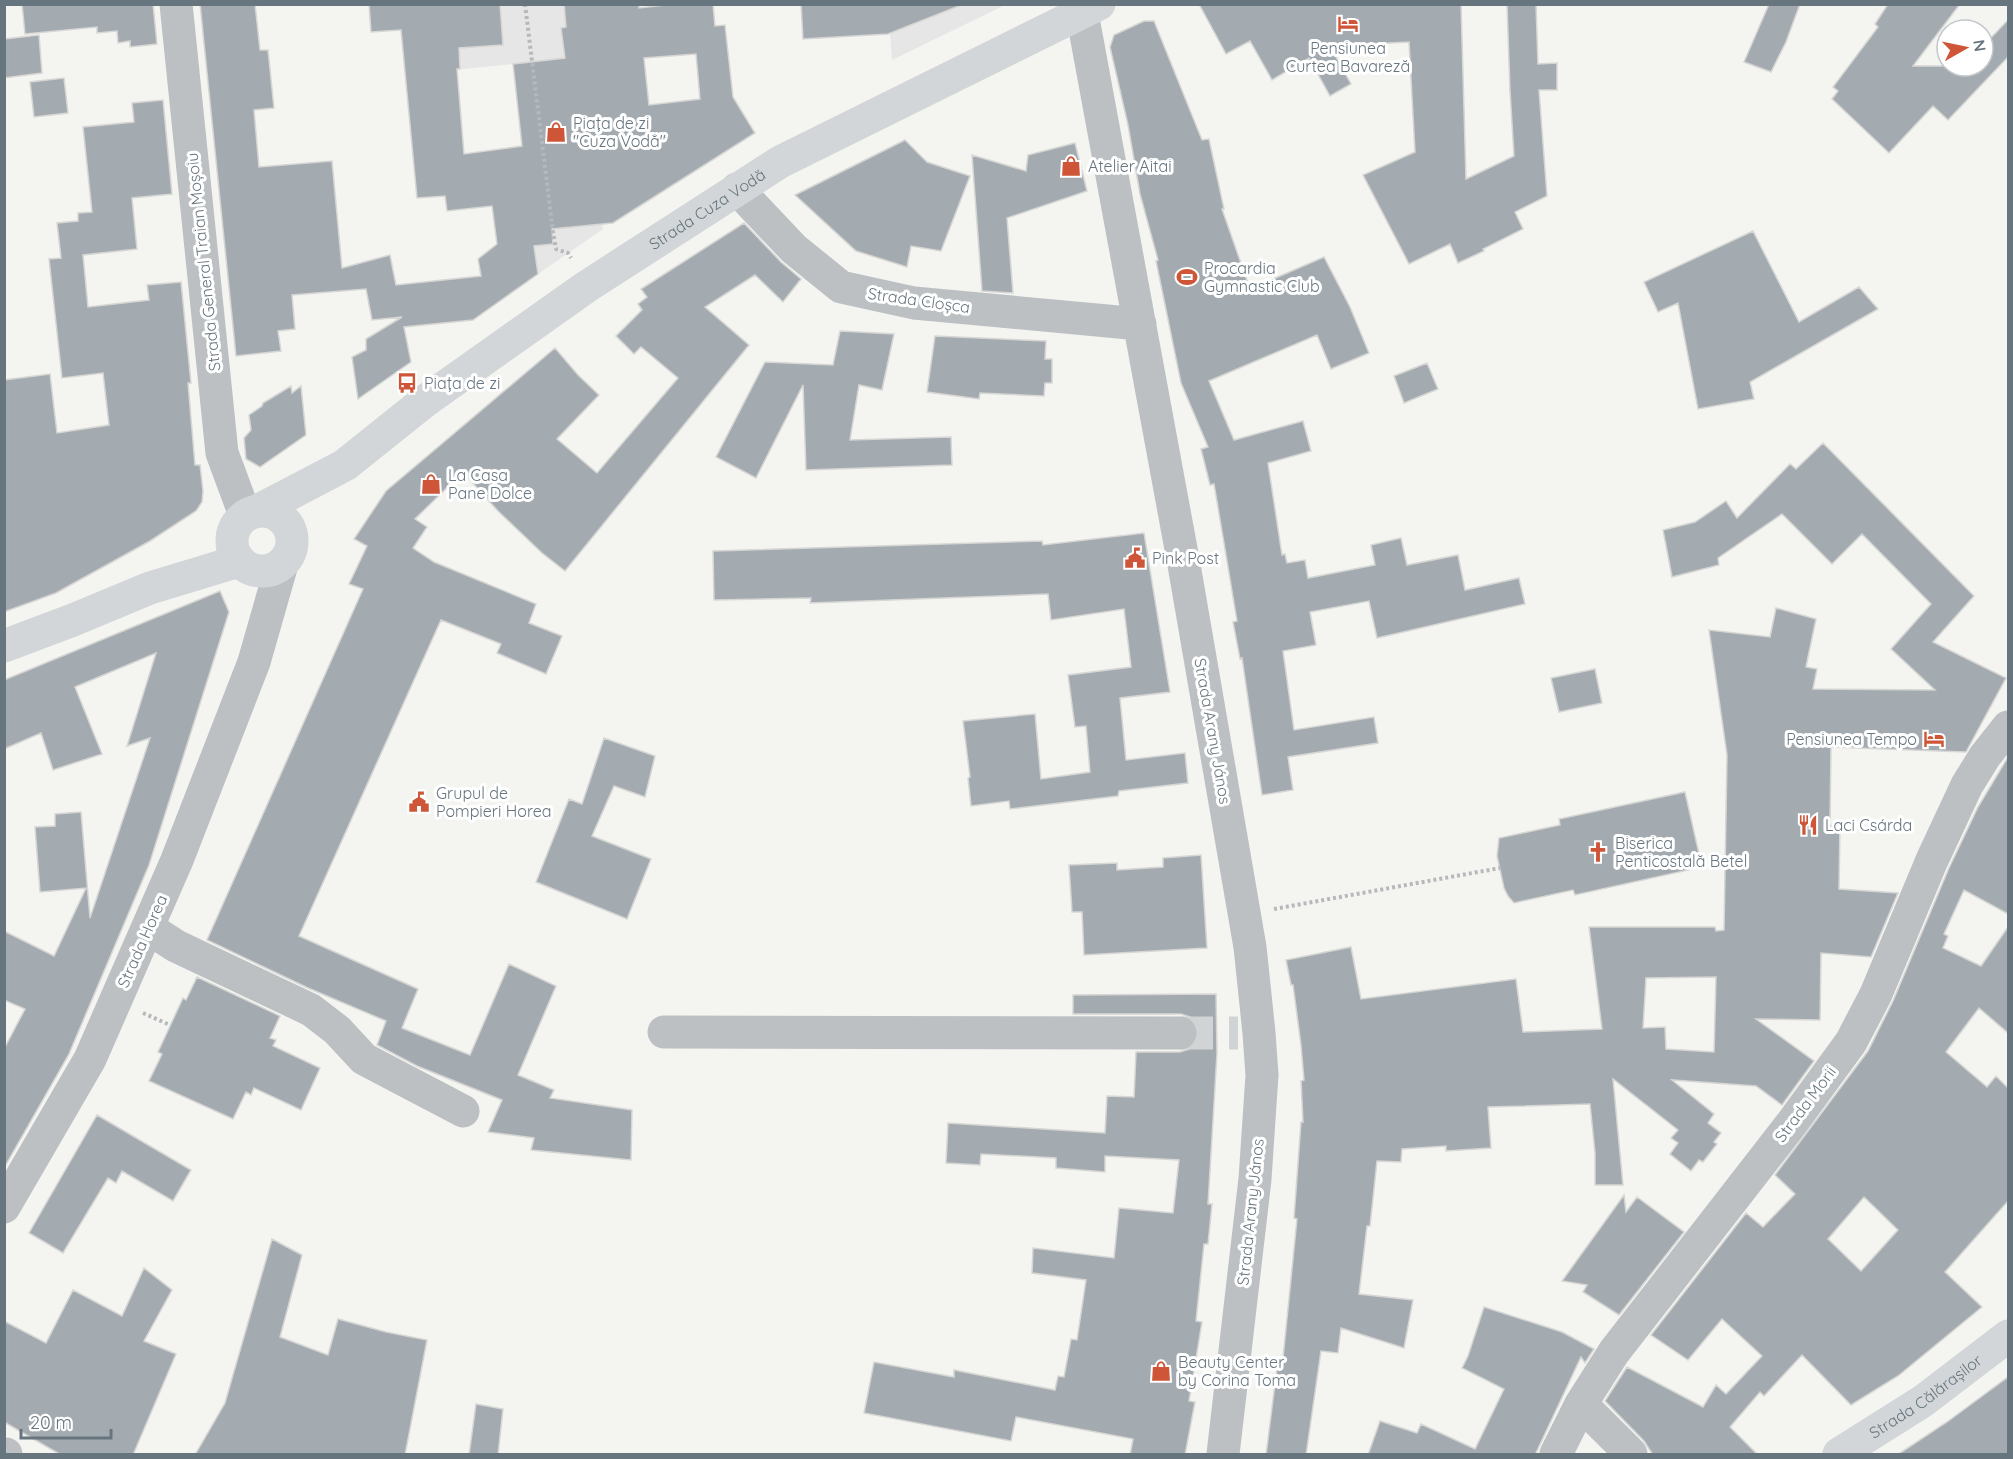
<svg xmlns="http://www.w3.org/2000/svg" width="2013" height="1459" font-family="Quicksand,sans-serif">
  <rect width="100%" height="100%" fill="#f4f4f1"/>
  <path fill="#e5e6e5" d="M888 4 1005 5 892 60Z
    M438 5H639L646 76 585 85 603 229 538 274 513 64 443 71Z"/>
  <path fill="#a4abb0" stroke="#d6d6d4" stroke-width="1.5" fill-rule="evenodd" d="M22 4H153L157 44 130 47V41L118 43 117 31 97 33V27L25 34Z
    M200 4H255L260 50H268L274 108 254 110 259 167 332 161 342 268 390 255 396 285 481 276 478 259 497 244 492 206 447 211 445 196 417 198 401 30 371 32 369 4H500L503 45 459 48 460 69H457L464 154 522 146 513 64 565 58 561 28 566 27 564 4H639V8L675 4H713L715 26 725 25 733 97 755 133 613 223 552 229 553 244 534 246 538 274 473 320 404 327 411 362 358 399 352 357 366 350V339L402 317 372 320 366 289 292 295 295 329 278 331 281 351 236 356ZM696 54 700 99 649 105 644 58Z
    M801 4H959V6L888 34 803 39Z
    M1199 4H1461L1466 179 1514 156 1510 91 1507 4H1536L1538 64 1557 63V90H1539L1547 196 1515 212 1523 229 1483 249 1484 251 1458 263 1450 244 1409 264 1363 175 1415 152 1409 42 1330 46 1351 84 1330 96 1309 58 1272 80 1250 41 1226 54Z
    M1769 4H1800L1786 42 1771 72 1744 62Z
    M1888 4H1960L1913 66H1983V46L2008 20V57L1948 120 1933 106 1889 153 1832 99 1838 91 1833 87 1878 27 1875 24Z
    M1144 21H1154L1202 140 1209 139 1224 209H1222L1250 289 1324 257 1350 307 1369 353 1331 369 1317 335 1209 381 1234 440 1303 421 1311 451 1268 463 1282 555 1285 554 1287 563 1305 560 1308 578 1375 565 1371 545 1401 538 1407 565 1458 555 1465 590 1519 578 1525 604 1377 638 1369 601 1310 612 1316 645 1283 651 1294 730 1374 717 1378 743 1288 757 1293 790 1262 795 1242 658 1240 659 1233 622 1237 621 1223 537 1214 484 1210 485 1201 449 1208 447 1181 383 1156 261 1158 260 1140 194 1128 125 1110 47 1114 35Z
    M39 35 42 73 4 78V39Z
    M64 78 68 113 34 117 30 82Z
    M163 100 172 194 132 198 137 249 83 255 88 307 149 300 147 285 181 282 191 383H188L195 465H200L203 491 202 502 196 511 150 541 56 593 4 612V380L50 374 57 433 109 425 103 373 62 378 49 259 61 258 57 223 78 221V213L92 212 83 127 134 122 132 103Z
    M905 140 927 162 970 176 941 251 911 246 907 267 856 251 795 195Z
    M1075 143 1087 191 1007 218 1013 293 982 291 972 155 1026 171 1028 155Z
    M744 223 781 262 801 279 783 302 755 275 705 307 749 345 565 571 542 553 498 511 463 472 415 519 427 527 413 548 434 562 536 604 529 623 562 636 546 674 497 653 501 644 441 620 299 936 418 989 402 1028 470 1055 509 964 556 986 518 1075 554 1090 550 1098 632 1110 631 1160 531 1150 534 1138 488 1132 502 1100 417 1066 377 1045 386 1021 308 988 207 940 363 589 349 584 367 546 354 539 386 491 555 348 578 375 599 395 557 439 597 473 678 378 641 347 634 354 616 336 642 310 638 304 647 297 641 289Z
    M1753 231 1799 322 1859 287 1878 309 1750 382 1754 399 1698 409 1678 303 1658 312 1644 282Z
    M840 331 894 334 882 390 859 385 850 440 951 437 952 465 806 470 803 385 756 478 716 457 765 362 833 365Z
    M935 336 1046 341 1045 359H1052V383H1045L1044 396 980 393 979 399 927 392Z
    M1427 363 1438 389 1404 403 1394 376Z
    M291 386 292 393 301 386 306 435 260 467 246 459 244 438 251 430 249 415 262 406 263 403Z
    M1823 443 1974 596 1933 642 2006 678 1966 752 1831 747 1830 824 1840 825 1839 889 1898 893 1871 957 1821 953 1820 1020 1756 1019 1814 1061 1782 1105 1756 1086 1672 1080 1714 1114 1708 1123 1721 1133 1714 1142 1717 1144 1703 1162 1699 1160 1691 1171 1670 1154 1678 1143 1671 1138 1678 1130 1613 1079 1623 1185H1595V1153L1590 1104 1488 1107 1491 1148 1446 1151V1146L1402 1149 1401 1162 1377 1161 1370 1226H1367L1359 1294 1413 1300 1404 1348 1341 1328 1338 1353 1321 1351 1306 1455H1266L1277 1368H1282L1297 1219 1294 1218 1301 1122H1303L1301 1081 1304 1080 1301 1045 1293 985H1291L1286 960 1351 947 1361 999 1516 979 1523 1032 1602 1029 1589 927H1715L1716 931 1724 930 1727 755 1709 630 1770 637 1776 608 1816 619 1806 667 1817 669 1813 689 1935 690 1891 649 1931 604 1862 534 1832 564 1782 514 1718 558 1719 565 1672 577 1663 530 1695 522 1726 501 1737 518 1790 464 1796 469ZM1716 977 1714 1052 1666 1049 1665 1027 1643 1028 1646 978Z
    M1144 533 1170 692 1120 698 1126 760 1185 753 1188 783 1119 791 1118 796 1010 809 1009 801 971 806 968 778 970 777 963 721 1035 714 1041 779 1090 772 1086 726 1075 727 1068 675 1131 667 1124 609 1051 620 1048 594 810 603 811 598 714 600 713 551 1042 541 1043 545Z
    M220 591 229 612 149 865 69 1054 4 1168V1049L25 1009 4 1000V931L54 956 86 888 40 892 35 827 55 826V814L81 812 90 918 150 738 127 746 156 653 75 687 102 754 53 770 41 733 4 749V680Z
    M1595 669 1602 703 1559 712 1551 678Z
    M604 738 655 756 645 797 614 786 592 836 651 859 627 919 536 882 569 799 582 804Z
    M2008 757V914L1964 890 1944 934 1948 936 1943 948 1981 966 2008 927V1033L1979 1008 1946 1052 1987 1087 1996 1076 2008 1088V1201L1945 1272 1982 1307 1898 1376 1851 1405 1802 1355 1764 1396 1760 1392 1730 1427 1758 1455H1653L1644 1441 1605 1401 1627 1367 1703 1407 1716 1385 1726 1394 1762 1356 1722 1319 1688 1360 1651 1335 1746 1213 1763 1227 1795 1194 1775 1175 1868 1051 1893 1001 1949 868 1978 807ZM1864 1197 1898 1230 1861 1271 1828 1239Z
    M1685 792 1702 867 1575 895 1573 890 1514 903 1508 896 1504 888 1497 856 1499 838 1560 825 1559 819Z
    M1201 855 1207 948 1084 955 1082 912H1072L1069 865 1117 863V870L1163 867V858Z
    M197 977 280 1016 270 1038 276 1040 273 1046 320 1068 301 1110 254 1088 251 1095 246 1092 233 1119 149 1081 162 1054 158 1052 183 998 186 1000Z
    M1216 994 1217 1053 1208 1204H1212L1208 1244H1204L1196 1321 1202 1322 1189 1401 1195 1402 1185 1455H1130L1133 1439 1016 1417 1011 1441 864 1413 874 1362 954 1377V1370L1055 1390 1058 1376 1064 1377 1071 1339 1077 1340 1086 1280 1032 1273 1033 1248 1114 1258 1119 1208 1173 1213 1179 1160 1105 1156V1172L1056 1168V1158L981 1154 980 1165 946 1163 948 1123 1105 1133 1107 1096 1134 1097 1136 1052H1180L1189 1049 1196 1042 1199 1032 1196 1023 1190 1017 1181 1014H1073V995Z
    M97 1115 191 1170 173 1201 122 1171 116 1183 108 1178 63 1253 29 1233Z
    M1624 1195 1626 1212 1637 1197 1684 1232 1619 1315 1583 1292 1587 1285 1562 1281Z
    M272 1239 302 1255 280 1337 328 1355 338 1319 386 1332 427 1340 405 1455H195L225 1403Z
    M144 1268 172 1290 144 1341 176 1354 133 1455H61L4 1422V1321L46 1343 73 1290 122 1316Z
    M1484 1307 1562 1332 1594 1349 1585 1363 1581 1357 1535 1455H1368L1380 1421 1417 1433 1421 1424 1475 1449 1504 1389 1462 1368 1468 1356Z
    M2008 1377V1455H1897L1947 1422Z
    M476 1404 503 1409 498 1455H469Z"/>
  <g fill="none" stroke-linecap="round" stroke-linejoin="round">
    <path stroke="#d1d4d4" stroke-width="33" stroke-dasharray="33 16" stroke-linecap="butt" d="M1180 1033H1238"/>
    <path stroke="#b6b9bb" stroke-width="4" stroke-dasharray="3 3" stroke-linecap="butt" d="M525 4 553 232 556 249 568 253 571 258
      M1274 909 1500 868
      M143 1013 170 1025"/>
    <path stroke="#bcc0c3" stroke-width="33" d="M176 4 222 453 245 515
      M1082 13 1184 565 1250 947 1259 1033 1262 1075 1255 1179 1223 1454
      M737 189 794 249 841 287 914 303 1140 324
      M148 928 176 946 311 1010 337 1030 364 1059 463 1111
      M664 1032 1180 1033
      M4 1207 90 1059 177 860 254 662 282 564
      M1581 1404 1631 1454
      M4 1454H6
      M1556 1454 1581 1404 1614 1352 1792 1123 1851 1042 1876 994 1932 860 1967 785 1985 756 2008 727"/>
    <g stroke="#d2d6d9" stroke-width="33">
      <circle cx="262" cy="541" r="30"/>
      <path id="s1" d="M257 511 345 465 425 401 586 287 780 162 1099 4"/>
      <path d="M4 646 73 620 150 588 239 561"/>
      <path id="s2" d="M1839 1454 1923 1401 2008 1336"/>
    </g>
  </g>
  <defs>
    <g id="hotel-bare" transform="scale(1.62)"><path d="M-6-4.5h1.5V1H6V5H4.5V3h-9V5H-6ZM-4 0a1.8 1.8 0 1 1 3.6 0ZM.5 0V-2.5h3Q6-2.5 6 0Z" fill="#ce5537" stroke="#fff" stroke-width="2.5" paint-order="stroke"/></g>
    <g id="shop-bare" transform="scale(1.62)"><path d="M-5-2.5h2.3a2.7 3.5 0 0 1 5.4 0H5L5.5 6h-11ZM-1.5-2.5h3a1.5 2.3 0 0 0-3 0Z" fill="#ce5537" stroke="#fff" stroke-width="2.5" paint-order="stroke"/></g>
    <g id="stadium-bare" transform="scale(1.62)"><path d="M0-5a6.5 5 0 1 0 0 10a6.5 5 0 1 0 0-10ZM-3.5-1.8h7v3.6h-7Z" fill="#ce5537" stroke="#fff" stroke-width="2.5" paint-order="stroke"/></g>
    <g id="bus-bare" transform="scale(1.62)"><path d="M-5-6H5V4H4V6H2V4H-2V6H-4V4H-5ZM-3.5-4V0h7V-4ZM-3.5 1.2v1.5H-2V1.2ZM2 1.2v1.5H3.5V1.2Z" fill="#ce5537" stroke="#fff" stroke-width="2.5" paint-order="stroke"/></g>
    <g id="civic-bare" transform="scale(1.62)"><path d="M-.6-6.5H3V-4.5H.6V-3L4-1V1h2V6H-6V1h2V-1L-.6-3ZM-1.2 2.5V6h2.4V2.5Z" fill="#ce5537" stroke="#fff" stroke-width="2.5" paint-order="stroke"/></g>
    <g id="restaurant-bare" transform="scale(1.62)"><path d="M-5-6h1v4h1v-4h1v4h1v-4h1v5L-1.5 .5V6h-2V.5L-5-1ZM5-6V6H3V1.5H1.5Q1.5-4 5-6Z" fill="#ce5537" stroke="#fff" stroke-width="2.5" paint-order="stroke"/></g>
    <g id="church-bare" transform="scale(1.62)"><path d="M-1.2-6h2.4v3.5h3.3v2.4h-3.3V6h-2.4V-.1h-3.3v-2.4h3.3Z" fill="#ce5537" stroke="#fff" stroke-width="2.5" paint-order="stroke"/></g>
  </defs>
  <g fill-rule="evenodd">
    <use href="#hotel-bare" x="1348" y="24"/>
    <use href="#shop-bare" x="556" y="132"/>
    <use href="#shop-bare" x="1071" y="166"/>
    <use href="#stadium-bare" x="1187" y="277"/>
    <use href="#bus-bare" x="407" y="383"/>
    <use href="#shop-bare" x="431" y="484"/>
    <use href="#civic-bare" x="1135" y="558"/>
    <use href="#hotel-bare" x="1934" y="739"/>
    <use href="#civic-bare" x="419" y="802"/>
    <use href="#restaurant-bare" x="1808" y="825"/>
    <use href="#church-bare" x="1598" y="852"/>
    <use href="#shop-bare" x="1161" y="1371"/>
  </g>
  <g text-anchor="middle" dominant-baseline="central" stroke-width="6" stroke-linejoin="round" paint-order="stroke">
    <g font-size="16" fill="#67757f" stroke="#fff" text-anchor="start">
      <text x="1348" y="48" text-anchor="middle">Pensiunea<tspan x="1348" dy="18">Curtea Bavareză</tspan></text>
      <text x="573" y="123">Piața de zi<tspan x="573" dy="18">"Cuza Vodă"</tspan></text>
      <text x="1088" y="166">Atelier Aitai</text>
      <text x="1204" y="268">Procardia<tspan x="1204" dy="18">Gymnastic Club</tspan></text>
      <text x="424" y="383">Piața de zi</text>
      <text x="448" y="475">La Casa<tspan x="448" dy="18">Pane Dolce</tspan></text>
      <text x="1152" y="558">Pink Post</text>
      <text x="1917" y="739" text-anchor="end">Pensiunea Tempo</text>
      <text x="436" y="793">Grupul de<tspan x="436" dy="18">Pompieri Horea</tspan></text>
      <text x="1825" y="825">Laci Csárda</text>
      <text x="1615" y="843">Biserica<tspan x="1615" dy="18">Penticostală Betel</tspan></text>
      <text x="1178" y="1362">Beauty Center<tspan x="1178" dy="18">by Corina Toma</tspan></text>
    </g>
    <g font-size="16" fill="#67757f" stroke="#fff">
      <text stroke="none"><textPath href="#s1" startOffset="543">Strada Cuza Vodă</textPath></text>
      <text transform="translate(203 262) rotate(-96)">Strada General Traian Moșoiu</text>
      <text transform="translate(919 300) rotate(8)">Strada Cloșca</text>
      <text transform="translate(1213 731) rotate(80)">Strada Arany János</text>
      <text transform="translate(142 941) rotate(-66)">Strada Horea</text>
      <text transform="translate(1805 1104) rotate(-53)">Strada Morii</text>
      <text transform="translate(1250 1212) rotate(-84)">Strada Arany János</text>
      <text stroke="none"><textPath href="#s2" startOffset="104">Strada Călărașilor</textPath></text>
    </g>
  </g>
  <rect width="2013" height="1459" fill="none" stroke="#67757f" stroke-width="12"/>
  <g transform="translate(1965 48) rotate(81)"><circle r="28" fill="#ffffff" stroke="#c2c8cc" stroke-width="1.5"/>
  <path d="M0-4.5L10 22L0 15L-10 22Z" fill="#ce5537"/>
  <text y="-9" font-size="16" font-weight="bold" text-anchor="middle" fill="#67757f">N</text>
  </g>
  <path d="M21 1429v9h90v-9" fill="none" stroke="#67757f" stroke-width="3"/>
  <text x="30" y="1429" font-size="18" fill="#67757f" stroke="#ffffff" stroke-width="4.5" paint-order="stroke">20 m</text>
</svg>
